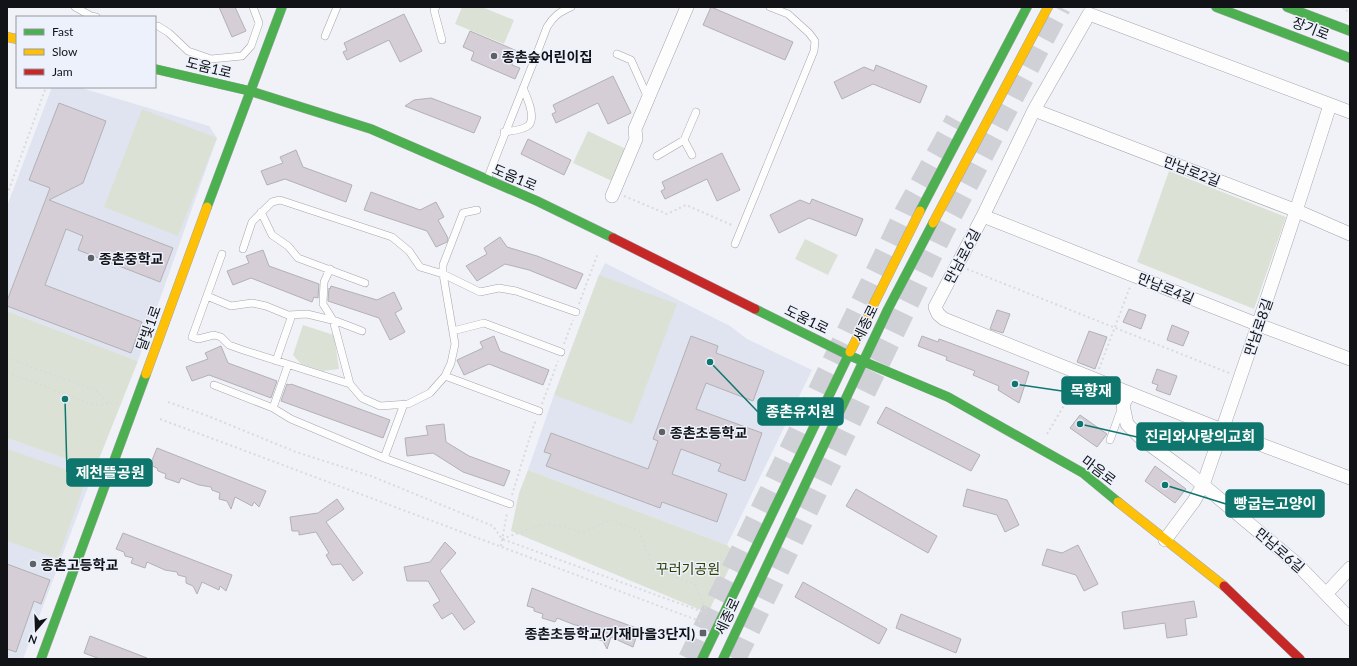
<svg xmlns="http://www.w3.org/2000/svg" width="1357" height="666" font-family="Lato,'Noto Sans KR',sans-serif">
  <rect width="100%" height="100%" fill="#f0f2f8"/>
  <path fill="#dfe4f0" d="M52 87H78L209 126 217 138 138 361 7 311V206Z
    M605 263 730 326 747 339 812 370 727 545 528 470 554 395 599 275Z
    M7 438 95 469 23 659H7Z"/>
  <path fill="#dbe2d5" d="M462 7H482L514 20 504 44 455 24Z
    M142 109 217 138 178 236 104 207Z
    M588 131 626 149 612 181 573 163Z
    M1169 171 1286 217 1254 309 1137 262Z
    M805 239 838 255 828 275 795 259Z
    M599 275 677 304 632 424 554 395Z
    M7 311 138 361 95 469 7 438Z
    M303 325 334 335 339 369 323 371 301 364 293 355Z
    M7 449 87 477 58 559 7 541Z
    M528 470 727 545 736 554 708 613 511 531 519 493Z"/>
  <path fill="#d6ced6" stroke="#b2b1b4" d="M219 7H235L246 31 232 37Z
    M711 7 793 42 785 60 703 25Z
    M404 14 422 51 400 62 389 40 347 60 343 52 347 50 344 43Z
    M470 31 517 51 512 65 520 68 515 79 471 60 474 52 463 47Z
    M876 65 927 86 920 103 873 84 842 99 834 82 864 67 874 71Z
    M613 76 631 113 608 124 598 103 556 123 552 114 556 112 553 105Z
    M431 98 481 117 474 133 405 106 414 100Z
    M59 103 106 121 83 183 49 200 173 248 160 282 78 250 83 236 66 229 45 285 142 322 131 353 7 306V301L50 188 29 180Z
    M528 139 571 160 564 175 521 154Z
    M296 150 303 167 352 185 346 202 285 179 267 185 261 171 283 163 280 157Z
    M722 153 740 190 717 201 707 179 665 199 661 191 665 189 662 182Z
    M371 192 420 210 436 202 444 217 438 220 448 238 447 242 436 247 427 231 364 210Z
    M812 199 863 219 856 236 809 218 779 233 770 215 800 200 810 204Z
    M500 237 507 247 537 256 583 274 576 289 529 270 505 264 477 281 466 266 487 254 484 248Z
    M263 250 269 266 319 284 318 298 314 297 312 302 251 278 233 285 227 271 249 263 246 256Z
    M331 286 377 300 394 292 402 309 395 313 405 332 390 340 379 318 328 301 329 288 330 289Z
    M1129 309 1146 315 1141 329 1123 322Z
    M997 310 1010 314 1003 333 990 329Z
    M1172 325 1189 332 1183 346 1167 340Z
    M1089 331 1107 337 1095 369 1077 362Z
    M494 336 500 351 549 370 543 385 489 364 464 375 457 360 483 348 480 342Z
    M691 336 718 346 716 353 764 371 753 401 706 383 696 409 762 433 745 481 718 471 721 464 681 449 672 474 727 494 717 522 662 502 660 508 546 466 551 454 544 452 551 433 648 469 658 441 653 439Z
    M922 336 938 342 939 339 1029 372 1019 403 998 390 999 386 973 375 975 371 946 360 947 357 918 346Z
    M221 346 228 363 277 381 271 398 209 375 192 381 186 367 208 359 205 353Z
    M1157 369 1177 376 1170 395 1156 390 1158 385 1152 383Z
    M287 384 290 385 291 384 390 420 383 438 281 401Z
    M886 407 980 455 971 471 877 423Z
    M1080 415 1107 434 1097 447 1070 428Z
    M444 424 446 442 469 456 510 471 504 486 463 472 433 453 407 456 405 438 428 435 426 426Z
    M157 448 266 491 259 507 254 502 252 506 235 497 231 509 227 501 219 499 220 493 212 490 211 487 199 485 181 478 179 483 165 478 166 474 158 471 157 468 150 465Z
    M1155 466 1186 489 1175 503 1145 481Z
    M856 489 937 536 928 553 846 506Z
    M967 489 1007 500 1019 525 1005 532 997 515 963 506Z
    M337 499 344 509 326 522 363 573 353 581 341 564 332 565 326 555 329 553 316 532 299 535V531H292L290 517 318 513Z
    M123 533 232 575 226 591 220 586 219 590 202 582 197 594 193 586 186 583V577L178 575 177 572 165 570 147 562 145 568 131 563 133 558 125 556 124 552 116 549Z
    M445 542 456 553 440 571 475 622 464 630 452 613 442 619 433 605 440 601 428 581H407L404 567 430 562Z
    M1078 545 1098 584 1084 591 1076 575 1042 565 1047 549 1062 553Z
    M7 564 50 580 41 604 34 601 16 652 7 649Z
    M803 582 887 629 879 644 795 597Z
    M532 588 590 611 639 629 633 647 611 637 607 649 603 641 596 639V633L588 630 587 627 575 625 557 618 555 622 542 618 543 614 534 611V608L527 606Z
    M1194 601 1197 617 1185 619 1187 635 1167 638 1165 623 1124 629 1122 612Z
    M901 614 961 639 956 653 896 628Z
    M90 636 147 658V659H100L84 653Z"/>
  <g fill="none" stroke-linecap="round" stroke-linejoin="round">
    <path stroke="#cfd1d6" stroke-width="22" stroke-dasharray="22 11" stroke-linecap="butt" d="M689 659 905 213 956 120
      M735 659 943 231 1060 7"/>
    <g stroke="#a4a6aa" stroke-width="8">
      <path id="lane" d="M75 7 91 16 96 17
        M436 7 434 10 442 40
        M155 26H158L169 33 188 51 211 59 242 56 251 46 259 23 253 7
        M325 36 337 7
        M617 54 631 60 648 98
        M504 132C511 131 524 130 529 125 536 117 527 97 523 88
        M684 140 692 155
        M657 156 684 140 696 112
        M487 180C506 129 528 78 547 27 553 17 559 12 571 7
        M261 212 272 235 288 246 298 258 365 283
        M735 244 814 51 815 41 809 33 788 14 770 7
        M243 249 252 222 272 202 280 200 392 237 409 251 420 267 443 274 480 292 499 288 516 291 576 312
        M222 254 192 337 198 339 214 335 221 337 229 345 243 350 350 384 362 398 380 406 408 404 430 393 445 376 451 363 455 344 443 274V265L463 213 477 210
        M330 269 324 282 323 304 333 320 350 384
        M207 296 231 306 252 303 266 306 288 315 307 314 336 321 362 331
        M453 331 484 323 561 352
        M276 361 292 315
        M445 376 539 411
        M214 385 273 408 291 419 384 458 510 504
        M273 408 288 365
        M1110 440 1122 407
        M384 458 404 404"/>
    </g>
    <g stroke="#a4a6aa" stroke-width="14">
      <path id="street" d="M1034 110 1297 211 1350 234
        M1350 112 1089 14 1034 110 983 216 935 307 938 314 944 319 1222 430 1350 478
        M612 196 636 139 635 129 687 7
        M983 216 1259 325 1350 359
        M1129 393 1123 405 1127 424 1142 439 1191 475 1295 562 1350 619
        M1165 540 1194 501 1203 485C1247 359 1290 232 1330 105
        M1326 594 1350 568"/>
    </g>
    <g stroke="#a4a6aa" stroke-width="10">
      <path id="fast" d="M1216 7 1350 58
        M1287 7 1350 31
        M155 69 250 91 371 129 537 201 613 238
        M207 207 282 7
        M920 211 1027 7
        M755 309 848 355 948 397 1083 473 1118 502
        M41 659 146 374
        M702 659 850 352
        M723 659 888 309 933 223"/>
    </g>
    <g stroke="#a4a6aa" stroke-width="10">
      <path id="slow" d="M7 37 17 39
        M933 223 1048 7
        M850 352 920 211
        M146 374 207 207
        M1118 502 1224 586"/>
    </g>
    <g stroke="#a4a6aa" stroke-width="10">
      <path id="jam" d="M613 238 755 309
        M1224 586 1300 659"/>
    </g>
    <path stroke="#d9dadc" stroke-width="2" stroke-dasharray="2 3" stroke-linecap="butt" d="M1342 7 1350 13
      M7 195 46 87
      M624 196 667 214 686 205 734 226
      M967 269 1229 373
      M579 304 598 253
      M564 344 573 320
      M7 358 97 391 109 404 120 403
      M1099 369 1130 287
      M7 372 94 405 109 404
      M168 402 208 416 296 452 371 476 493 526 502 539 706 613
      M542 404 558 361
      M160 419 702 622
      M1047 434 1076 385
      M512 495 528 443 536 419
      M502 539 546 523 584 532 611 520 639 531 653 568 695 584 707 612
      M501 546 507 513"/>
    <use href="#lane" stroke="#fdfdfe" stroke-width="7"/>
    <use href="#street" stroke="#fdfdfe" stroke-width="13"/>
    <use href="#fast" stroke="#4caf50" stroke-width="9"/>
    <use href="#slow" stroke="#ffc107" stroke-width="9"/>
    <use href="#jam" stroke="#c62828" stroke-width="9"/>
  </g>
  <g fill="#606166" stroke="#ecf1fb" stroke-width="1.5">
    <circle cx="494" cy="56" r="4"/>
    <circle cx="91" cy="258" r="4"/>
    <circle cx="662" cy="432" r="4"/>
    <circle cx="33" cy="564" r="4"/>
    <rect x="699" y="629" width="8" height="8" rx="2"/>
  </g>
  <g text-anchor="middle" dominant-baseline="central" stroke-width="3" stroke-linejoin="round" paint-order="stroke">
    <g font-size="14" fill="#121317" stroke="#ecf1fb">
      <text transform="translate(1311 28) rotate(21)">장기로</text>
      <text transform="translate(209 67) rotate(14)">도움1로</text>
      <text transform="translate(1192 171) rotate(21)">만남로2길</text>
      <text transform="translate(515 177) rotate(23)">도움1로</text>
      <text transform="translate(962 256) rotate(-62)">만남로6길</text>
      <text transform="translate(1166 288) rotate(22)">만남로4길</text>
      <text transform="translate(807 319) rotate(26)">도움1로</text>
      <text transform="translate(865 323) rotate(-64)">세종로</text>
      <text transform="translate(1258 327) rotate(-71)">만남로8길</text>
      <text transform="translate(148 328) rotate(-70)">달빛1로</text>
      <text transform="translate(1099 470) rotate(37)">마음로</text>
      <text transform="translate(1280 550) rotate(41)">만남로6길</text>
      <text transform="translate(727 616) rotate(-65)">세종로</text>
    </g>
    <g font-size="14" font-weight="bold" fill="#121317" stroke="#ecf1fb" text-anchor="start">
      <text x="502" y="56">종촌숲어린이집</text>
      <text x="99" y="258">종촌중학교</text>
      <text x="670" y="432">종촌초등학교</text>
      <text x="41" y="564">종촌고등학교</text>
      <text x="695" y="633" text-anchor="end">종촌초등학교(가재마을3단지)</text>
    </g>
    <g font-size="14" fill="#2d4000" stroke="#ecf1fb">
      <text x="688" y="568">꾸러기공원</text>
    </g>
  </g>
  <path fill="none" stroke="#0f766e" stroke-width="1.5" d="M1015 384L1062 391M710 362L758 412M1080 424L1137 437M65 399L67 472M1165 485L1226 504"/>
  <g fill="#0f766e" stroke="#ecf1fb" stroke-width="1.5">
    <circle cx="1015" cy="384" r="4"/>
    <circle cx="710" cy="362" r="4"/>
    <circle cx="1080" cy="424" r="4"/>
    <circle cx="65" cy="399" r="4"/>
    <circle cx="1165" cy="485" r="4"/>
  </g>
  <g fill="#0f766e" stroke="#0f766e" stroke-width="1.5">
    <rect x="1062" y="377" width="58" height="27" rx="4"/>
    <rect x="758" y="398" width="85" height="27" rx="4"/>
    <rect x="1137" y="423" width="126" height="27" rx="4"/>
    <rect x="67" y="459" width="85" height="27" rx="4"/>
    <rect x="1226" y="490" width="98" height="27" rx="4"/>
  </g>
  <g font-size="15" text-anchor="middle" font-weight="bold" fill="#fff">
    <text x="1091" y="396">목향재</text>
    <text x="800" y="417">종촌유치원</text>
    <text x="1200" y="442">진리와사랑의교회</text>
    <text x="110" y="478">제천뜰공원</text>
    <text x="1275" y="509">빵굽는고양이</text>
  </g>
  <rect width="1357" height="666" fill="none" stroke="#121317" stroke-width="16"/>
  <rect x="16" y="16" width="140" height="72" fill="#ecf1fb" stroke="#9598a0"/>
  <rect x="24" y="29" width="20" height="6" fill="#4caf50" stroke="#9598a0"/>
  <text x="52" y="36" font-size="12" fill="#121317">Fast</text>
  <rect x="24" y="49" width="20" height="6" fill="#ffc107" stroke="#9598a0"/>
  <text x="52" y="56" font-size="12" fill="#121317">Slow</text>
  <rect x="24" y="69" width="20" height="6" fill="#c62828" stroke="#9598a0"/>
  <text x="52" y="76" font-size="12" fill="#121317">Jam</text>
  <g transform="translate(36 630) rotate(199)" stroke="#ecf1fb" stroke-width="3" paint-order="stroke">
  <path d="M0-3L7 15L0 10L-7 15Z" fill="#121317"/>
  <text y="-6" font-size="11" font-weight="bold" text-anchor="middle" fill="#121317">N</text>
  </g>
</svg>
